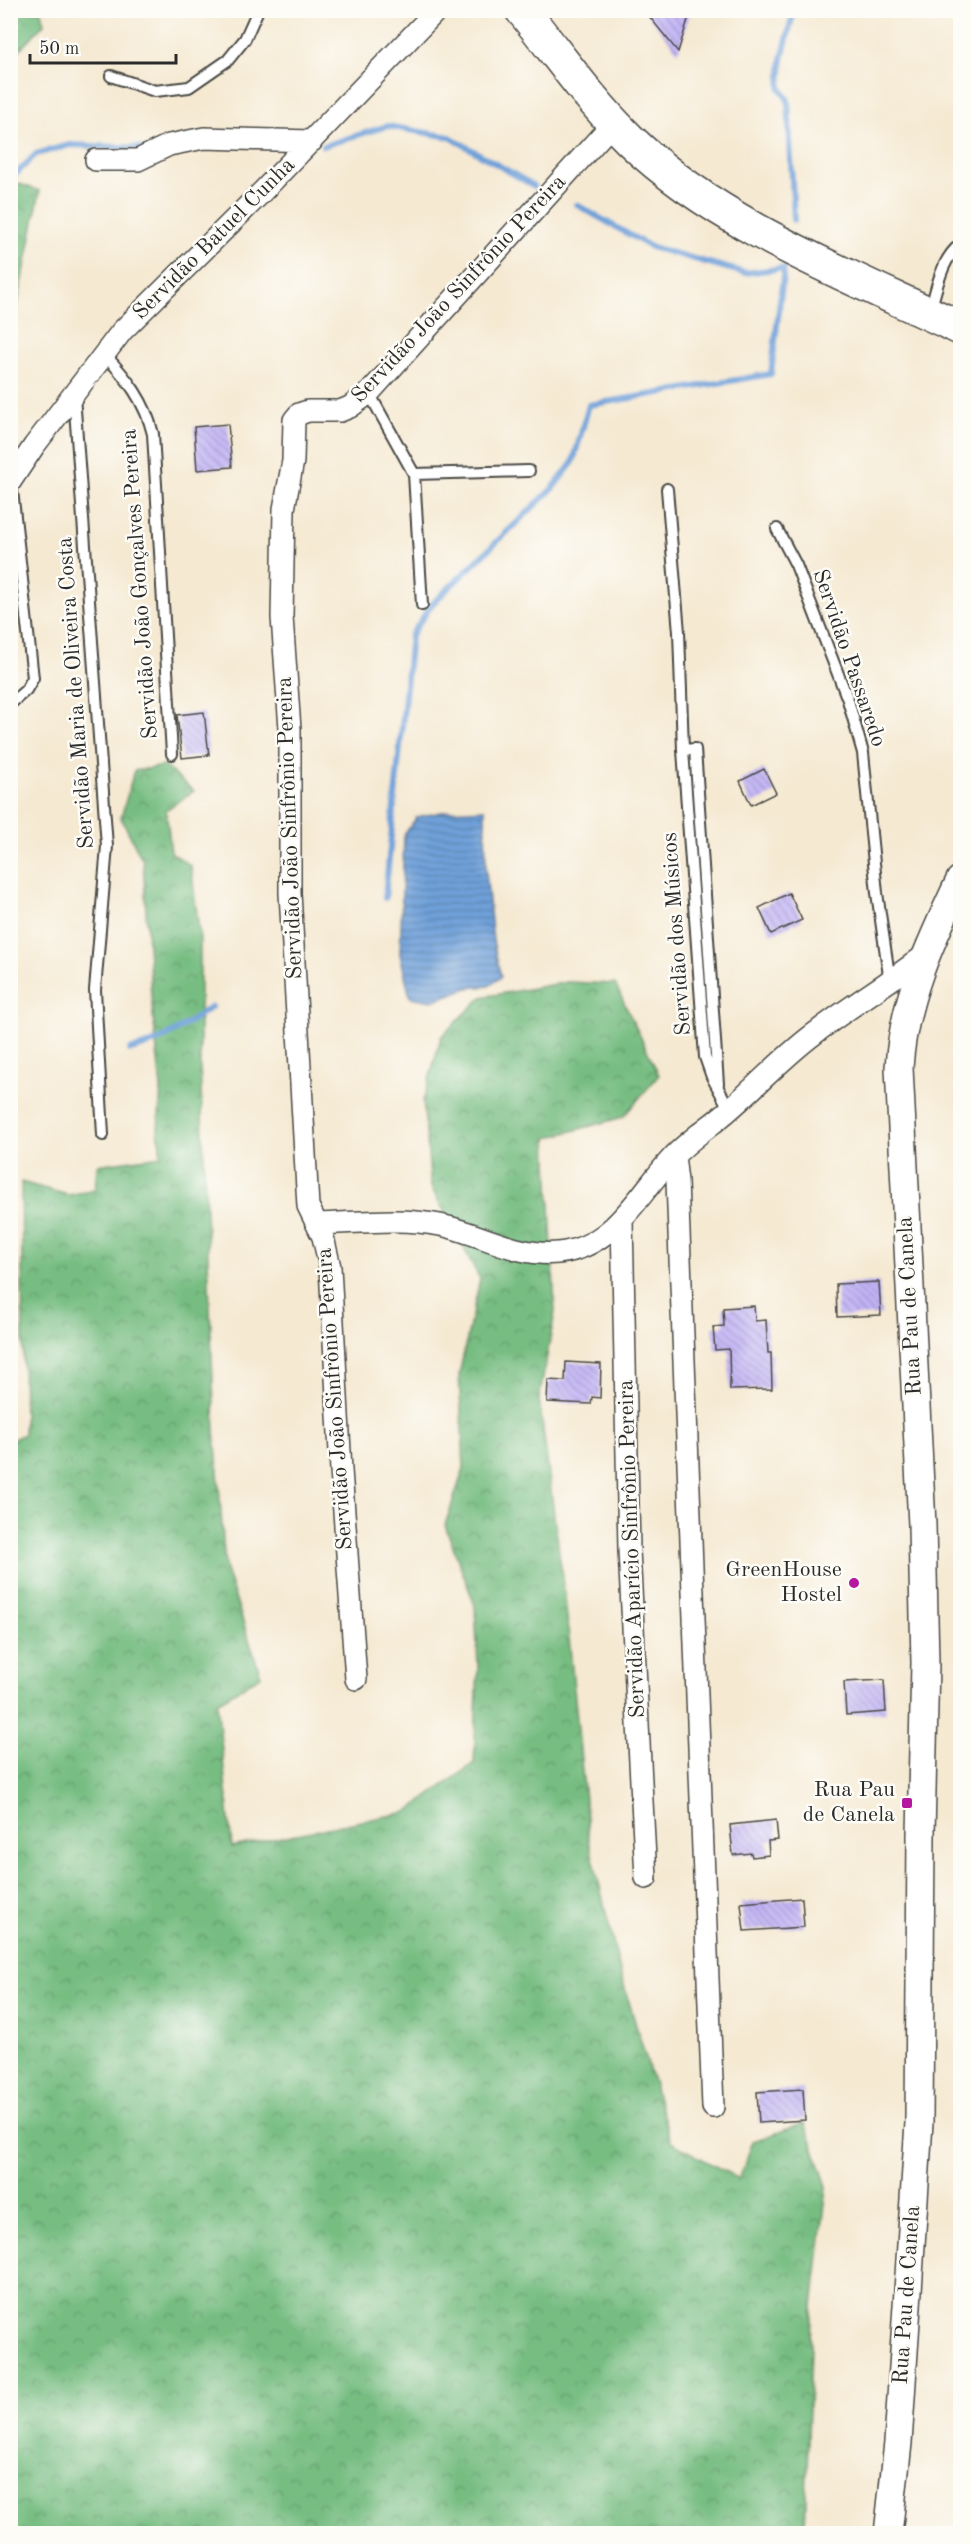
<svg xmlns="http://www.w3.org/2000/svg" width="971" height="2544" font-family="'Old Standard TT',serif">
  <defs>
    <pattern id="forest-crowns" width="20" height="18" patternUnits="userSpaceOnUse" patternTransform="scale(1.5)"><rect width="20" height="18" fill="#77bd82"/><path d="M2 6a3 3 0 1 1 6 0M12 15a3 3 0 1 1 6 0" fill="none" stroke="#629a6b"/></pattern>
    <pattern id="water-rules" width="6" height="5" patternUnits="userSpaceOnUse" patternTransform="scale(1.5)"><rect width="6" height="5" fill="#6fa0d9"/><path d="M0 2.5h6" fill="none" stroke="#5b83b0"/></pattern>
    <pattern id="building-back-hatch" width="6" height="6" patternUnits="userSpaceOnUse" patternTransform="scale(1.5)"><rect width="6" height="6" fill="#c1b3f6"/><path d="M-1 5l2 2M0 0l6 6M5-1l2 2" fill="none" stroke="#9d92c7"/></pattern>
  </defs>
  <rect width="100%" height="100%" fill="#fdfcf7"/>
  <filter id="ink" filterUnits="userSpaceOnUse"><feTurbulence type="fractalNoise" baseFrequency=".0167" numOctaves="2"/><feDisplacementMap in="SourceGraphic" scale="12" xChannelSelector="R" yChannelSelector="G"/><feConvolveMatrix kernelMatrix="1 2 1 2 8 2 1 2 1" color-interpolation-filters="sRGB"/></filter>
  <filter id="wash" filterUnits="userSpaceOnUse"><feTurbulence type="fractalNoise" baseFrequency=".008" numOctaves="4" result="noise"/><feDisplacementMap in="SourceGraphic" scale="24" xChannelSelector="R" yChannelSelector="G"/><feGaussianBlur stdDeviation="1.35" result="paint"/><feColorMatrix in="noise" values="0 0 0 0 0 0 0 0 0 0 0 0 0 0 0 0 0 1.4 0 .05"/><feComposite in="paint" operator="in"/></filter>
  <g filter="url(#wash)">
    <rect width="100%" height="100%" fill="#f5e9d2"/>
    <path fill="url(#forest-crowns)" stroke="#517456" stroke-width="1.5" d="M11 10 41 11 44 24 11 59Z
      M11 181 40 191 11 338 10 181Z
      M164 766 194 791 166 810 171 852 191 866 200 938V1063L215 1430 225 1567 261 1676 217 1702 232 1847 407 1812 474 1763 478 1666 475 1606 445 1525 464 1468 459 1375 480 1279 431 1187 423 1101 441 1037 482 997 567 982 615 984 659 1075 623 1117 547 1138 555 1312 539 1399 565 1597 589 1841 621 1975 671 2142 739 2179 753 2141 805 2123 827 2186 812 2315 805 2533 11 2534 10 1441 24 1434 21 1182 68 1195 95 1190 97 1165 161 1156 158 1130 161 1088 151 996 143 861 121 818 134 771Z"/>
    <path fill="url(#water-rules)" stroke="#4d6682" stroke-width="1.5" d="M485 809 486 871 493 941 501 977 489 986 468 988 432 1001 410 997 400 954 404 835 417 817 447 811Z"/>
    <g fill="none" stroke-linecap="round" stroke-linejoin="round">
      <path stroke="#6fa0d9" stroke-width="6" d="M323 146 387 126 450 137 534 186
        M10 180 36 154 70 145 140 148
        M794 220 788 100 780 88 782 59 794 10
        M385 898 411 635 432 604 553 488 573 462 589 405 771 374 784 268 745 273 651 247 577 205
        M130 1050C161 1044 185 1025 211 1007"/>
    </g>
    <g id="blocks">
      <path fill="url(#building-back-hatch)" d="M644 10H691L678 52Z
        M228 424 232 467 197 470 194 427Z
        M204 712 209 755 182 758 177 715Z
        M764 769 776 793 751 805 740 781Z
        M789 893 802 920 771 934 759 908Z
        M879 1282 881 1315 837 1317 836 1284Z
        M754 1306 755 1321 766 1320 768 1353H771L772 1389 730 1390 729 1349 715 1350 713 1327 724 1326 723 1308Z
        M566 1362 601 1364 600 1398 592 1397 591 1404 547 1402 548 1380 565 1381Z
        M884 1680 886 1712 846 1715 844 1682Z
        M776 1820 778 1840 768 1841 769 1855 752 1857 751 1853 733 1855 730 1825Z
        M802 1898 804 1927 744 1931 741 1903Z
        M803 2089 805 2120 759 2123 757 2092Z"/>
    </g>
  </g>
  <g filter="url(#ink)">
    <use href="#blocks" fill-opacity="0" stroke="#494844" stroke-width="1.5"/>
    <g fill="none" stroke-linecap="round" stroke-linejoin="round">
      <g stroke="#494844" stroke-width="14">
        <path id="service" d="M111 76 155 91 189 87 228 60 245 39 258 10
          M930 310C937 289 941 259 960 245
          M104 354C127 378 145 401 153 434L172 754
          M369 393 414 474 422 605
          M74 396 107 846 95 990 103 1135
          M414 474 529 471
          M667 489 679 632 683 750 705 1057 712 1077 730 1110
          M777 529 796 565 848 700 863 753 877 893 890 982
          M10 704 26 690 33 678 11 481
          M683 750 695 749 718 1084"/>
      </g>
      <g stroke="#494844" stroke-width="24">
        <path id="minor" d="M96 160H138L169 145 204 138 312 141
          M10 482 34 446 122 331 262 192 437 10
          M674 1156 677 1181 713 2107
          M622 1220 629 1550 646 1878
          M317 1224C357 1223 400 1217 440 1225 480 1233 516 1257 558 1253 614 1248 639 1193 673 1157 690 1139 711 1126 729 1110 758 1085 783 1057 814 1034 850 1006 889 983 925 955
          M356 1679 341 1470 330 1267 323 1237 308 1206 290 893V729L282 617 284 509 293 461 294 420 299 414 308 411H340L350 407 369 393 613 123"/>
      </g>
      <g stroke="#494844" stroke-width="30">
        <path id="tertiary" d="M888 2534 898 2443 919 2123 921 1834 925 1663 922 1525 899 1068C903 1000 931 941 960 880"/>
      </g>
      <g stroke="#494844" stroke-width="36">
        <path id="primary" d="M522 10C557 53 590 101 630 140 718 225 850 276 960 328"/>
      </g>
      <use href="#service" stroke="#fff" stroke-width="10"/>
      <use href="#minor" stroke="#fff" stroke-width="21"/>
      <use href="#tertiary" stroke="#fff" stroke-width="27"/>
      <use href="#primary" stroke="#fff" stroke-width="33"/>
    </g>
  </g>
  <g fill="#b5179e" stroke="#fdfcf7" stroke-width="2">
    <circle cx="854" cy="1583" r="6"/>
    <rect x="901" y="1797" width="12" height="12" rx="3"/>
  </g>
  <g text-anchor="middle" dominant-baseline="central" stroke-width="5" stroke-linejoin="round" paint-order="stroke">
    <g font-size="22" fill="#2b2b2b" stroke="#fdfcf7">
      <text transform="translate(214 239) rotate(-45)">Servidão Batuel Cunha</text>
      <text transform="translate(459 289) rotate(-47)">Servidão João Sinfrônio Pereira</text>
      <text transform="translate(140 584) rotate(-94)">Servidão João Gonçalves Pereira</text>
      <text transform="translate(849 658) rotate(71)">Servidão Passaredo</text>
      <text transform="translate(76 693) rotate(-94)">Servidão Maria de Oliveira Costa</text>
      <text transform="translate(290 828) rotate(-92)">Servidão João Sinfrônio Pereira</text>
      <text transform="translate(677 934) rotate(-94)">Servidão dos Músicos</text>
      <text transform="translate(910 1306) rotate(-93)">Rua Pau de Canela</text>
      <text transform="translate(335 1399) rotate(-94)">Servidão João Sinfrônio Pereira</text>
      <text transform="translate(632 1549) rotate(-92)">Servidão Aparício Sinfrônio Pereira</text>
      <text transform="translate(907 2295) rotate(-86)">Rua Pau de Canela</text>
    </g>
    <g font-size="22" fill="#2b2b2b" stroke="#fdfcf7" text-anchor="end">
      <text x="842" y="1570">GreenHouse<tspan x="842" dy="25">Hostel</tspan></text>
      <text x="895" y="1790">Rua Pau<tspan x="895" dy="25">de Canela</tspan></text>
    </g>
  </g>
  <rect width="971" height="2544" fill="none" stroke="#fdfcf7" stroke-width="36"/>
  <path d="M30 54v9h146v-9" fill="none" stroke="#2b2b2b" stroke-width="3"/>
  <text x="39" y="54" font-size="18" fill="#2b2b2b" stroke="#fdfcf7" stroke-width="4.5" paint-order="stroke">50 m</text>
</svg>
